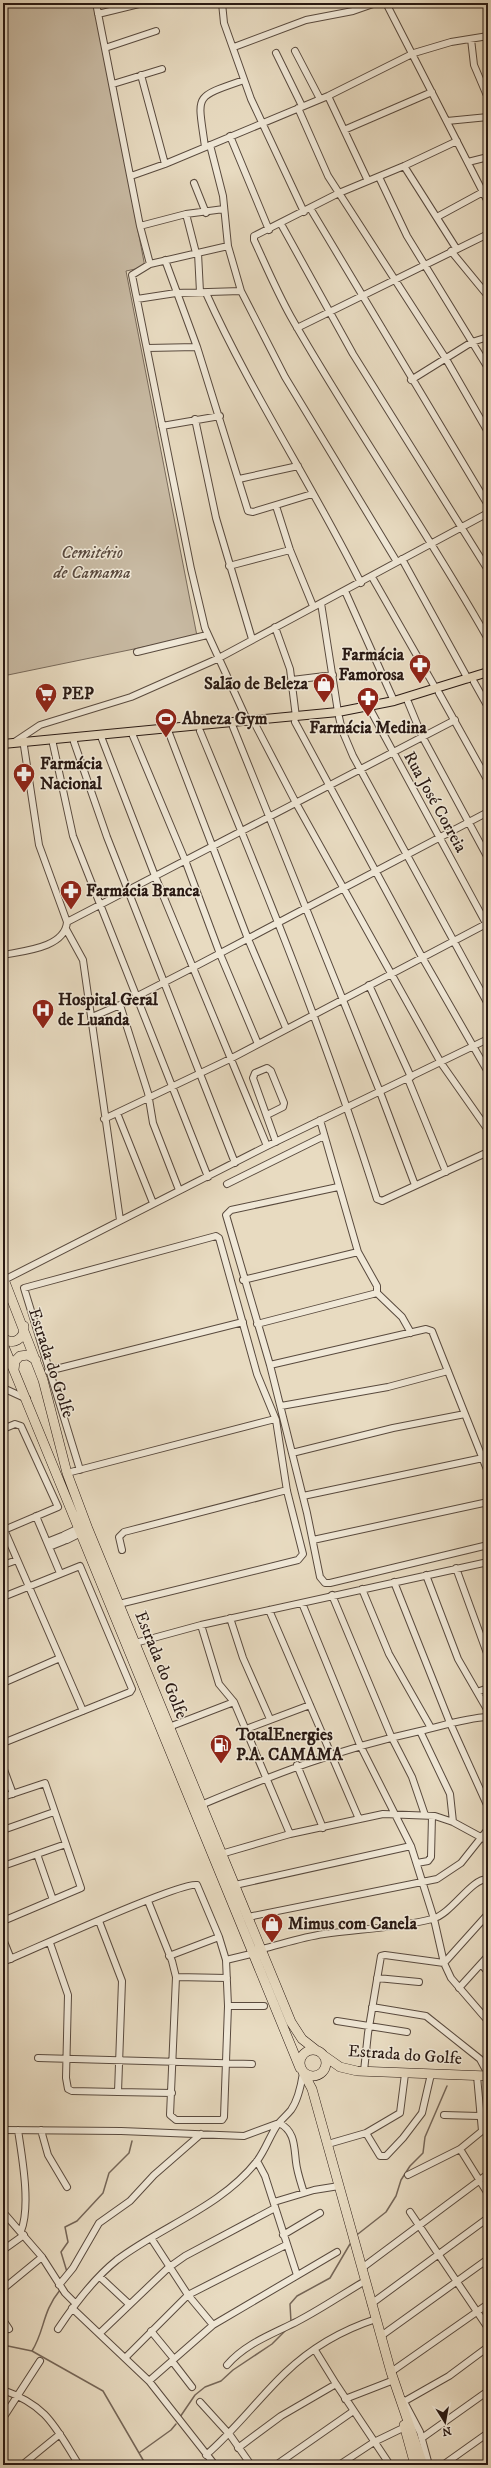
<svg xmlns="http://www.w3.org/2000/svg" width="491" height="2468" font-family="'IM FELL DW Pica',serif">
  <rect width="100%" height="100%" fill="#e8dbc1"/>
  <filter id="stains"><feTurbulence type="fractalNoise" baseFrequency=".005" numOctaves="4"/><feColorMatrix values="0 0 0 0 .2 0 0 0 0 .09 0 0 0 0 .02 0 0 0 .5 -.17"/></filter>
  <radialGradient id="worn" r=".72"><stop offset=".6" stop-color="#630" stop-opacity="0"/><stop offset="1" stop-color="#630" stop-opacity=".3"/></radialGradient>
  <path fill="#c8baa3" stroke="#786a5b" d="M3 3H94L145 267 126 271 197 636 3 676Z"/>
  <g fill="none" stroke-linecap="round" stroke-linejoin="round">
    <path stroke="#756658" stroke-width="1.5" d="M358 2234 386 2212 396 2196 401 2180 410 2166 423 2153 425 2137 447 2086
      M67 2272 61 2252 68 2242 65 2227 77 2221 103 2193 109 2173 129 2153 132 2141
      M291 2322 290 2304 297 2296 330 2278 350 2244
      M3 2345 32 2351 103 2391 146 2465
      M32 2351C45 2330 42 2312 60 2290
      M180 2417 195 2395 205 2387 221 2381 233 2370 272 2344 286 2330
      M139 2453 171 2430 176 2424"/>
    <g stroke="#594a3e" stroke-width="8">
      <path id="minor" d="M96 3 140 226 150 264
        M222 3 224 23 251 99 304 212
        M386 3 488 202
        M222 5 230 3
        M98 14 143 3
        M471 39 474 65 488 98
        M234 47 306 20 353 11 376 3
        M105 48 156 31
        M295 51 320 99
        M276 53 302 106
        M141 75 165 164
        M113 84 162 69
        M328 96 368 181
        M298 108 328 176 446 359 488 432
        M447 121 488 117
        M344 130 432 92
        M230 136 269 230
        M457 141 404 166 339 193 254 236V240C266 266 277 292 291 317 353 426 426 529 488 639
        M210 145 223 196 228 246 241 291 285 377 397 562
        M205 147C198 94 192 98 244 80
        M468 162 488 157
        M404 166 456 248
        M131 176 165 164 328 96 414 53 451 42 488 36
        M379 177 407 236 488 368
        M194 183 206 213
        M310 208 488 505
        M186 214 196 253
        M437 217 483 192
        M281 224 353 354 488 570
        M140 226 186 214 224 209
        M228 246 150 264 132 275 191 569 205 628 248 722
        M451 251 488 296
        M198 253 200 292
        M165 260 197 347 248 511 253 512 312 494
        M206 293C251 393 312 484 361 583
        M137 299 176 293 241 291
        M297 328 488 234
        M147 348 197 347
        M411 380 472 342 488 337
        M195 419 216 518 252 639
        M162 426 220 416
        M239 479 298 466
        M276 506 290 550 313 606
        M402 559 468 679
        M229 566 290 550
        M372 577 436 689
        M345 591 394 701
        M321 603 338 712
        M275 627 290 669 296 717
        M137 652 207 635
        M292 680 333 675
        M474 682 488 707
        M439 693 488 781
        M408 702 422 736 488 858
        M371 711 488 927
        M339 717 342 730 353 756 488 1004
        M295 722 422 957 488 1072
        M256 726 296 803 441 1063 488 1130
        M233 727 380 1092 415 1185
        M200 731C264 885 327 1040 377 1199L382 1201 488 1152
        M169 733 248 939 286 1028
        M133 736 185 860 220 954 258 1044
        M102 739 155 876 267 1146
        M74 742 107 837 235 1163
        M13 743 40 725 131 697 217 659 488 513
        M53 744 73 836 208 1177
        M67 922 455 720
        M66 929 83 960 120 1220
        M3 955C23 951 65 948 67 922L39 845 24 746
        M369 985 411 1077
        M120 1005 148 1093 153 1123 179 1190
        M92 1017 120 1005 194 967 488 812
        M408 1079 446 1172
        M117 1113 153 1203
        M267 1115 283 1107 284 1103 271 1071 267 1068 255 1073 253 1078 276 1142
        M104 1119 230 1059 488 923
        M227 1184 324 1136
        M338 1187 231 1210 226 1215 270 1365 307 1513 320 1577 325 1583H330L488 1545
        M4 1280 267 1146 488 1039
        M243 1280 358 1252
        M377 1293 402 1317 411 1333
        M257 1324 377 1293V1286L358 1252 320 1120
        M270 1365 426 1329 432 1331 488 1472
        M48 1371 243 1322
        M3 1388 27 1399
        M281 1406 388 1387 448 1371
        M3 1429 15 1424 21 1426 58 1507 4 1530
        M292 1453 393 1428 465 1414
        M80 1470 24 1288 216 1236 219 1238 257 1374 276 1420 287 1491 303 1554 298 1560 119 1604
        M67 1473 275 1419
        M303 1496 483 1458
        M36 1516 60 1573
        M3 1527 83 1711
        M64 1535 79 1528
        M67 1540 81 1533
        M313 1540 488 1502
        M47 1542 62 1536
        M49 1547 64 1541
        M122 1550 119 1537 124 1532 287 1490
        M3 1565 17 1560
        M456 1568 488 1656
        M426 1575 458 1659 488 1711
        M394 1582 450 1723 488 1807
        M362 1589 389 1654 431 1728
        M332 1595 391 1736 412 1777 425 1815
        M3 1597 80 1566 132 1689 130 1692 3 1743
        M302 1603 360 1745 411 1846 434 1919 444 1963 451 1978 488 2021
        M269 1610 359 1819
        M230 1618 243 1658 270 1719
        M201 1625 219 1684 234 1702 290 1834
        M135 1643 201 1625 488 1562
        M3 1683 60 1658
        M477 1692 488 1688
        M169 1727 234 1702
        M246 1729 310 1705
        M420 1731 450 1794 453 1822
        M297 1765 323 1828
        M3 1767 13 1794
        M3 1797 45 1783 81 1888 3 1921
        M201 1805C275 1774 342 1748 420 1731 442 1726 465 1718 488 1717
        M3 1830 54 1812
        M37 1854 53 1900
        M221 1854 290 1834 383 1814 435 1816 453 1822 488 1841
        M417 1863 428 1861 431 1857 432 1816
        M3 1866 66 1844
        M235 1885 411 1846
        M248 1917 437 1879 461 1863 488 1829
        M99 1921 122 1981 118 2092 172 2093
        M3 1939 11 1959
        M50 1943 68 1995 66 2078 68 2089 72 2091 118 2092
        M262 1949C282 1944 303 1937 324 1934 360 1929 397 1928 432 1919 452 1914 471 1878 488 1879
        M169 1956 219 1937
        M226 1960 255 1953
        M3 1962C30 1951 181 1881 197 1885L219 1937 226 1960 228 2006 224 2117 222 2120H176L170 2115 176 1977 172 1961 148 1901
        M481 1964 488 1972
        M176 1977 227 1978
        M377 1978 419 1982
        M459 1988 488 1956
        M228 2006H264
        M372 2007 426 2016 480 2059 488 2074
        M337 2021 407 2032
        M38 2058 252 2064
        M364 2071 368 2033 381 1956 385 1955 444 1963 488 1914
        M477 2076 482 2131
        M444 2115 479 2116
        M3 2130 121 2131 244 2136 279 2123C295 2131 294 2146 296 2162 297 2172 301 2183 304 2193
        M18 2130C22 2157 31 2206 21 2231
        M41 2130 48 2155 67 2187
        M366 2133 380 2156H386L403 2138 422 2113 431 2074
        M328 2144 366 2133 400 2113 405 2074
        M460 2149 488 2194
        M257 2161 265 2176 297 2275
        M408 2175 460 2149 482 2131 488 2129
        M274 2202 314 2190 339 2186
        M3 2212 42 2257 65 2293 75 2303
        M410 2212 488 2328
        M283 2235 320 2213
        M151 2238 188 2295 213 2325
        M3 2250 24 2235
        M362 2268 488 2174
        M100 2277 129 2304
        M59 2285 73 2268 99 2223 130 2201 154 2175 201 2134
        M3 2289 42 2257
        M371 2304 488 2218
        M72 2308 149 2381 215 2465
        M3 2320 9 2329
        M58 2329C74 2305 93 2279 117 2260 162 2226 221 2207 257 2161 266 2149 270 2135 278 2124 282 2119 287 2115 291 2110 298 2100 301 2086 303 2073
        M151 2331 174 2359
        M100 2333 168 2268 185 2256 275 2208
        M381 2336 488 2259
        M315 2350 336 2384
        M125 2358 188 2295 286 2245
        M172 2361 192 2387
        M227 2365C246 2343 273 2334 298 2321 321 2309 343 2294 365 2281
        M391 2372 488 2304
        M149 2381 213 2325 337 2252
        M3 2390C48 2406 55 2427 79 2465
        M345 2399 394 2380
        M403 2400 420 2432 429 2465
        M405 2401 449 2376 488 2347
        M200 2402 230 2435 251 2465
        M3 2418 40 2361
        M422 2438 488 2391
        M238 2448 281 2416 336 2384 390 2465
        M206 2455C235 2430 257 2400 285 2373 311 2348 342 2330 376 2319
        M22 2465 60 2434
        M276 2465 352 2412
        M339 2465 374 2442 405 2427
        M443 2465 488 2433"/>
    </g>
    <g stroke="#291913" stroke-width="10">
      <path id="major" d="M3 744 338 712 394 701 488 672"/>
    </g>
    <g stroke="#291913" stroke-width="10">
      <path id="highway" d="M3 1277 43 1380 67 1473 88 1529 291 2022 302 2039 316 2050
        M3 1338C13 1346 25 1339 24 1326
        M3 1344 300 2068
        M14 1370 15 1361 20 1356 28 1355 36 1360
        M300 2063a13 13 0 1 1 26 0a13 13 0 1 1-26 0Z
        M323 2055 340 2067 357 2071 488 2076
        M303 2072 312 2089 391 2372 423 2465
        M404 2425 415 2465"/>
    </g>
    <use href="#minor" stroke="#f0e8d7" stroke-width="6"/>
    <use href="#major" stroke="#e8dbc1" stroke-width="8"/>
    <use href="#highway" stroke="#e8dbc1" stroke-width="9"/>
  </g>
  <defs>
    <g id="pharmacy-pin" transform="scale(1.15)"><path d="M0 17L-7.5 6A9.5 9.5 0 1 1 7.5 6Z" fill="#8f2418" stroke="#f0e8d7"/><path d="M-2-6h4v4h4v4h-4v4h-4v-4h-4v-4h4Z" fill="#fff"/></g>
    <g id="shop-pin" transform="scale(1.15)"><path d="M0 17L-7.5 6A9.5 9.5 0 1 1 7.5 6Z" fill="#8f2418" stroke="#f0e8d7"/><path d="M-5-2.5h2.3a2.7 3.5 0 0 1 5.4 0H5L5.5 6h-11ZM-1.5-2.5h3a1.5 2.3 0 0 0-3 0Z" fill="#fff"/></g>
    <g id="supermarket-pin" transform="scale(1.15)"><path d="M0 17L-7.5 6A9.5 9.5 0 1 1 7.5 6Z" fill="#8f2418" stroke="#f0e8d7"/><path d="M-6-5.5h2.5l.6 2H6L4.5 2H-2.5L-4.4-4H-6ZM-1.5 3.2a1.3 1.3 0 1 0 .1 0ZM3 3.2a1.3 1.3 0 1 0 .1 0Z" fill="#fff"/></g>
    <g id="stadium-pin" transform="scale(1.15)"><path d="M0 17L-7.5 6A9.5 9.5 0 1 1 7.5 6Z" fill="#8f2418" stroke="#f0e8d7"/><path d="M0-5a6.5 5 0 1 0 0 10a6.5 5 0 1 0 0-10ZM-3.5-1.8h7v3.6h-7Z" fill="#fff"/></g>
    <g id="hospital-pin" transform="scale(1.15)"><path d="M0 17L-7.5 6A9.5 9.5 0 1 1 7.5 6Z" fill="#8f2418" stroke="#f0e8d7"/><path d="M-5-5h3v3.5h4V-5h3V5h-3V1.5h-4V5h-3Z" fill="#fff"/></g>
    <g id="fuel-pin" transform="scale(1.15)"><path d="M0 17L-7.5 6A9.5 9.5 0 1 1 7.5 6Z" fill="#8f2418" stroke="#f0e8d7"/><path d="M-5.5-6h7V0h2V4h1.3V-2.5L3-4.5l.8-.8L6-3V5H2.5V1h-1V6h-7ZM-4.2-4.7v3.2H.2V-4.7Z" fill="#fff"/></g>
  </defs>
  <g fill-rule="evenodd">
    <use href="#pharmacy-pin" x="420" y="665"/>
    <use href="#shop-pin" x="324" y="684"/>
    <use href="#supermarket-pin" x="46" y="694"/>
    <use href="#pharmacy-pin" x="368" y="698"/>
    <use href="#stadium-pin" x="166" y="719"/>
    <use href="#pharmacy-pin" x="24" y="774"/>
    <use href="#pharmacy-pin" x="71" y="891"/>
    <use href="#hospital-pin" x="43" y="1010"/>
    <use href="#fuel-pin" x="221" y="1745"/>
    <use href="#shop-pin" x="272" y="1924"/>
  </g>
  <g text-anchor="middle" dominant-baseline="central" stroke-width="3" stroke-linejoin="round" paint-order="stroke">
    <g font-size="17" font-style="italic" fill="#59493e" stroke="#f0e8d7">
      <text x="92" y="553">Cemitério<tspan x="92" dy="20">de Camama</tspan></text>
    </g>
    <g font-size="17" font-weight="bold" fill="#291913" stroke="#f0e8d7" text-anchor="start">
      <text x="404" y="655" text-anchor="end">Farmácia<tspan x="404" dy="20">Famorosa</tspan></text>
      <text x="308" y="684" text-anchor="end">Salão de Beleza</text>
      <text x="62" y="694">PEP</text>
      <text x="182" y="719">Abneza Gym</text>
      <text x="368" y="728" text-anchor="middle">Farmácia Medina</text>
      <text x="40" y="764">Farmácia<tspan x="40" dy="20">Nacional</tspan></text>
      <text x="86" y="891">Farmácia Branca</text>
      <text x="58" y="1000">Hospital Geral<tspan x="58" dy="20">de Luanda</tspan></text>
      <text x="236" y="1735">TotalEnergies<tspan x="236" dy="20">P.A. CAMAMA</tspan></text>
      <text x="288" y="1924">Mimus com Canela</text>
    </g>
    <g font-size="17" fill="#291913" stroke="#f0e8d7">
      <text transform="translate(435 802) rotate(61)">Rua José Correia</text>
      <text transform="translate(51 1363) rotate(72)">Estrada do Golfe</text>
      <text transform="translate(161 1665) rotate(68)">Estrada do Golfe</text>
      <text transform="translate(405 2055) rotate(4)">Estrada do Golfe</text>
    </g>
  </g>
  <rect width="491" height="2468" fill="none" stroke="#e8dbc1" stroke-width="16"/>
  <rect x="4" y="4" width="483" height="2460" fill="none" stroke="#291913" stroke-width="2"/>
  <rect x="8" y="8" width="475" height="2452" fill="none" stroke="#291913"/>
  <g transform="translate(445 2422) rotate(169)" stroke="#f0e8d7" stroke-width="3" paint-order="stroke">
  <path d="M0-3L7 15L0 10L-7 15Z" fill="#291913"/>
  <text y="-6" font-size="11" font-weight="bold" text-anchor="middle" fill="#291913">N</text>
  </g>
  <rect width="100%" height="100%" filter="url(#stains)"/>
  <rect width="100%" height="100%" fill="url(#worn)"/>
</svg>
